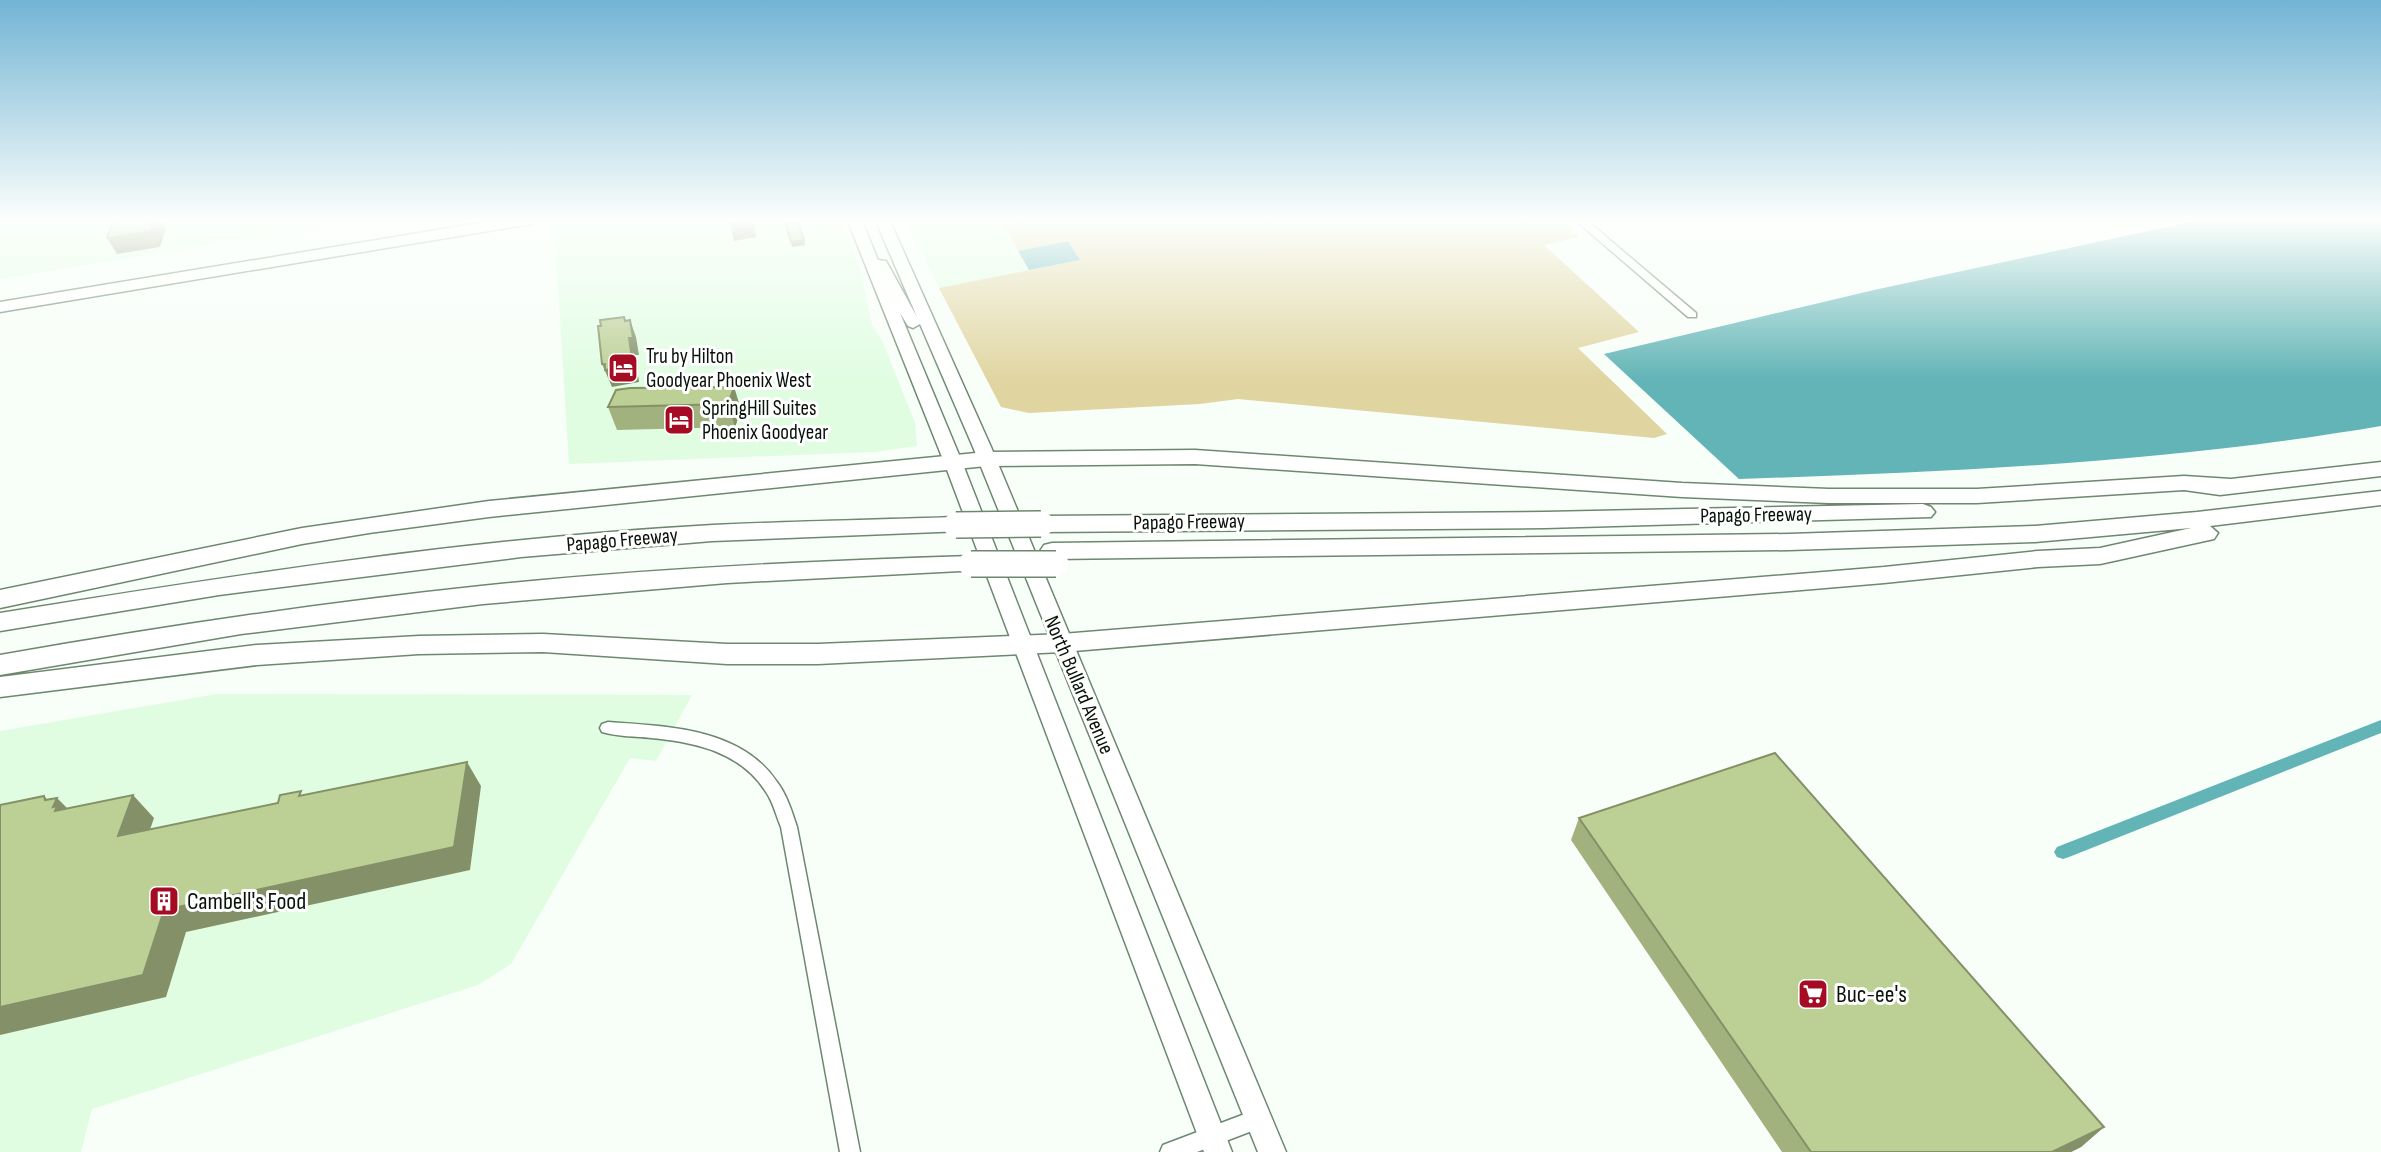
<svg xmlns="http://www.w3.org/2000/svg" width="2381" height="1152" font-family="'Sofia Sans Condensed',sans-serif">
  <rect width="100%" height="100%" fill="#f8fef8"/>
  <path fill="#e0fde2" d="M0 219H336L335 225 0 279Z
    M576 219H841L861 272 872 325 882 340 915 423 917 446 874 452 569 464 554 222Z
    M905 219H1000L1029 270 939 288Z
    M217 694 692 695 656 761 630 758 511 964 478 985 92 1109 81 1152H0V731Z"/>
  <path fill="#e0d5a1" d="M1000 219H1558L1579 237 1544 245 1639 332 1578 348 1667 434 1654 438 1238 399 1200 404 1029 413 1001 407 939 288 1080 260 1068 241 1018 251Z"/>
  <path fill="#62b4b6" d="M2204 219H2381V426C2169 462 1954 472 1739 479L1604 354 1874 290Z
    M1068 241 1080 260 1029 270 1018 251Z"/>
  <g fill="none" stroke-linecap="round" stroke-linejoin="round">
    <path fill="#62b4b6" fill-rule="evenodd" d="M2381 720V733L2069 857 2063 859 2057 857 2054 852 2057 847Z"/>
    <g stroke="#6d886f" stroke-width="3">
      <path id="street" d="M1574 219H1585L1696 313V317H1688Z
        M608 722C666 726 741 728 777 782 787 795 792 812 797 827L860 1152H840L781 827C776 815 773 802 766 792 741 752 695 742 651 738 636 736 618 737 602 732L600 728 602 724Z
        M1258 1109 1265 1112 1268 1119 1265 1126 1197 1152H1160L1163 1145Z"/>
    </g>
    <g stroke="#6d886f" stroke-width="3">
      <path id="secondary" d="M847 219H861L878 260 886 261 917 317 875 219H889L991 447 1286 1152H1258L973 447 920 324 913 328 908 326 900 313 962 462 1232 1152H1204L944 462Z"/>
    </g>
    <g stroke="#6d886f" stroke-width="3">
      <path id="primary" d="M504 219H539L531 224 0 312V302Z"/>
    </g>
    <g stroke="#6d886f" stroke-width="3">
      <path id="highway" d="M1195 450 1682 483 1829 489H1977L2184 476 2231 479 2381 462V476L2220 495 2184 490 1977 503H1829L1682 497 1195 464 986 466 489 517 369 533 302 544 0 608V590L302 528 489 501 986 452Z
        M2381 491V505L2210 526 2218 533 2214 539 2100 564 2038 567 1884 583 1062 652 818 664H727L543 652 419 654 257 665 0 697V677L257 645 419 636 543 634 727 644H818L1062 634 1884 567 2038 551 2100 548 2191 528 2035 542 1789 550 1052 559 1044 557 1040 551 1044 545 1052 543 1789 534 2035 526 2197 512Z
        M1923 504 1931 507 1935 512 1931 517 1545 528 1041 532 1033 530 1029 524 1033 518 1041 516 1545 512Z
        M956 517 964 519 968 525 964 531 712 541 521 557 219 595 0 631V613C236 575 474 538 713 525 794 521 875 520 956 517Z
        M971 556 980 558 983 564 980 570 727 583 483 604 241 634 0 675V655C160 627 320 603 481 586 644 569 807 561 971 556Z"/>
    </g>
    <use href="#street" fill="#fff" fill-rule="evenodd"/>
    <use href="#secondary" fill="#fff" fill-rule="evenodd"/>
    <use href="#primary" fill="#fff" fill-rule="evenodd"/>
    <use href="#highway" fill="#fff" fill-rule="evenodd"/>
    <g stroke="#6d886f" stroke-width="28" stroke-linecap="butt">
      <path id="highway-bridge" d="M956 525 1041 524
        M971 564H1056"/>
    </g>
    <use href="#highway-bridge" stroke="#fff" stroke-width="25"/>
  </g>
  <path fill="#a2b27f" d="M734 387 741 410 735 427 617 430 608 407Z
    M1579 818 2104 1127 2081 1147 2071 1152H1782L1571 840Z"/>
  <path fill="#849168" d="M154 219H160L166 228 160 247 117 254 107 238Z
    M754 219 756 237 734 241 730 224Z
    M804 240 805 245 792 247 791 242Z
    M630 320 636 337 639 355H635L639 382 612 387 602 364H605L629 338Z
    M734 387 741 410 735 427 728 404Z
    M467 762 481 786 470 870 186 932 166 997 0 1035V1007L164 910Z
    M133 795 154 818 140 859 118 836Z
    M44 796 53 806 57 798 80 821 78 834 45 800Z
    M2104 1127 2081 1147 2071 1152H2052Z"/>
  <path fill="#bccf94" stroke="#849168" stroke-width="2" d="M123 219H154L150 231 107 238 113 221Z
    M728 219H752V221L730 224Z
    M784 219H797L804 240 791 242Z
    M624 317 625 321 630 320 633 338H629L633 365 605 370V364H602L598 326H601L600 320Z
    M734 387 728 404 608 407 616 390 630 388Z
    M1775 753 2104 1127 2052 1152H1811L1579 818Z
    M467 762 454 847 164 910 143 975 0 1007V805L44 796 45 800 57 798 53 807 57 806 55 811 133 795 118 836 278 803 280 795 301 791 299 796Z"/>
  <linearGradient id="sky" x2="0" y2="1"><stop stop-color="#72b4d4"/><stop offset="0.58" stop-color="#fcfffc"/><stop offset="1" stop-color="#fcfffc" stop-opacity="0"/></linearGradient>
  <rect width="2381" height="380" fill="url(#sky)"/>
  <defs>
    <g id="hotel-square" transform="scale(1.575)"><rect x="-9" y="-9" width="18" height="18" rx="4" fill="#a50b23" stroke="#fff"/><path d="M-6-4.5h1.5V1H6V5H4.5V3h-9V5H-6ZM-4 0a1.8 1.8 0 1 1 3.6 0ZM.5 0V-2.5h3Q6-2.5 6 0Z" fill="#fff"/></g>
    <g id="building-square" transform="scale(1.575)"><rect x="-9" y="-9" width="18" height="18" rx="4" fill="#a50b23" stroke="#fff"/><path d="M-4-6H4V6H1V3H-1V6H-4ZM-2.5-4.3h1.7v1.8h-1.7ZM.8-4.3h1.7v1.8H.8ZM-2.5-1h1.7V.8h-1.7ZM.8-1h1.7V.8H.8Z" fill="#fff"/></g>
    <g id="supermarket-square" transform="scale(1.575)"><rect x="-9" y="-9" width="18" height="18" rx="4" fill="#a50b23" stroke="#fff"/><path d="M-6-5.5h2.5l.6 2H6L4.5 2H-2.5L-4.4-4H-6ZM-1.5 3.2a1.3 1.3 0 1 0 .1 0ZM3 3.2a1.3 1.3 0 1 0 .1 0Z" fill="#fff"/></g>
  </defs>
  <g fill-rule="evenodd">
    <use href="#hotel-square" x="623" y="368"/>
    <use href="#hotel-square" x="679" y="420"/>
    <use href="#building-square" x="164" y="901"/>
    <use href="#supermarket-square" x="1813" y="994"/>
  </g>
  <g text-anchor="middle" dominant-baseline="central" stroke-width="6" stroke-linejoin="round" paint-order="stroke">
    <g font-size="21" fill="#081209" stroke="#fff" text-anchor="start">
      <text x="646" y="356">Tru by Hilton<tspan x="646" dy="24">Goodyear Phoenix West</tspan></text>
      <text x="702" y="408">SpringHill Suites<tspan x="702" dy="24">Phoenix Goodyear</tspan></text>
    </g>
    <g font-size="21" fill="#081209" stroke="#fff">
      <text transform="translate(1756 515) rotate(-1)">Papago Freeway</text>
      <text transform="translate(1189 522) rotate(-1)">Papago Freeway</text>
      <text transform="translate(622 540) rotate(-5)">Papago Freeway</text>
      <text transform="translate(1079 685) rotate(67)">North Bullard Avenue</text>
    </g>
    <g font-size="24" fill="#081209" stroke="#fff" text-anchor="start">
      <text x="187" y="901">Cambell's Food</text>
      <text x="1836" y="994">Buc-ee's</text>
    </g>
  </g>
</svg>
